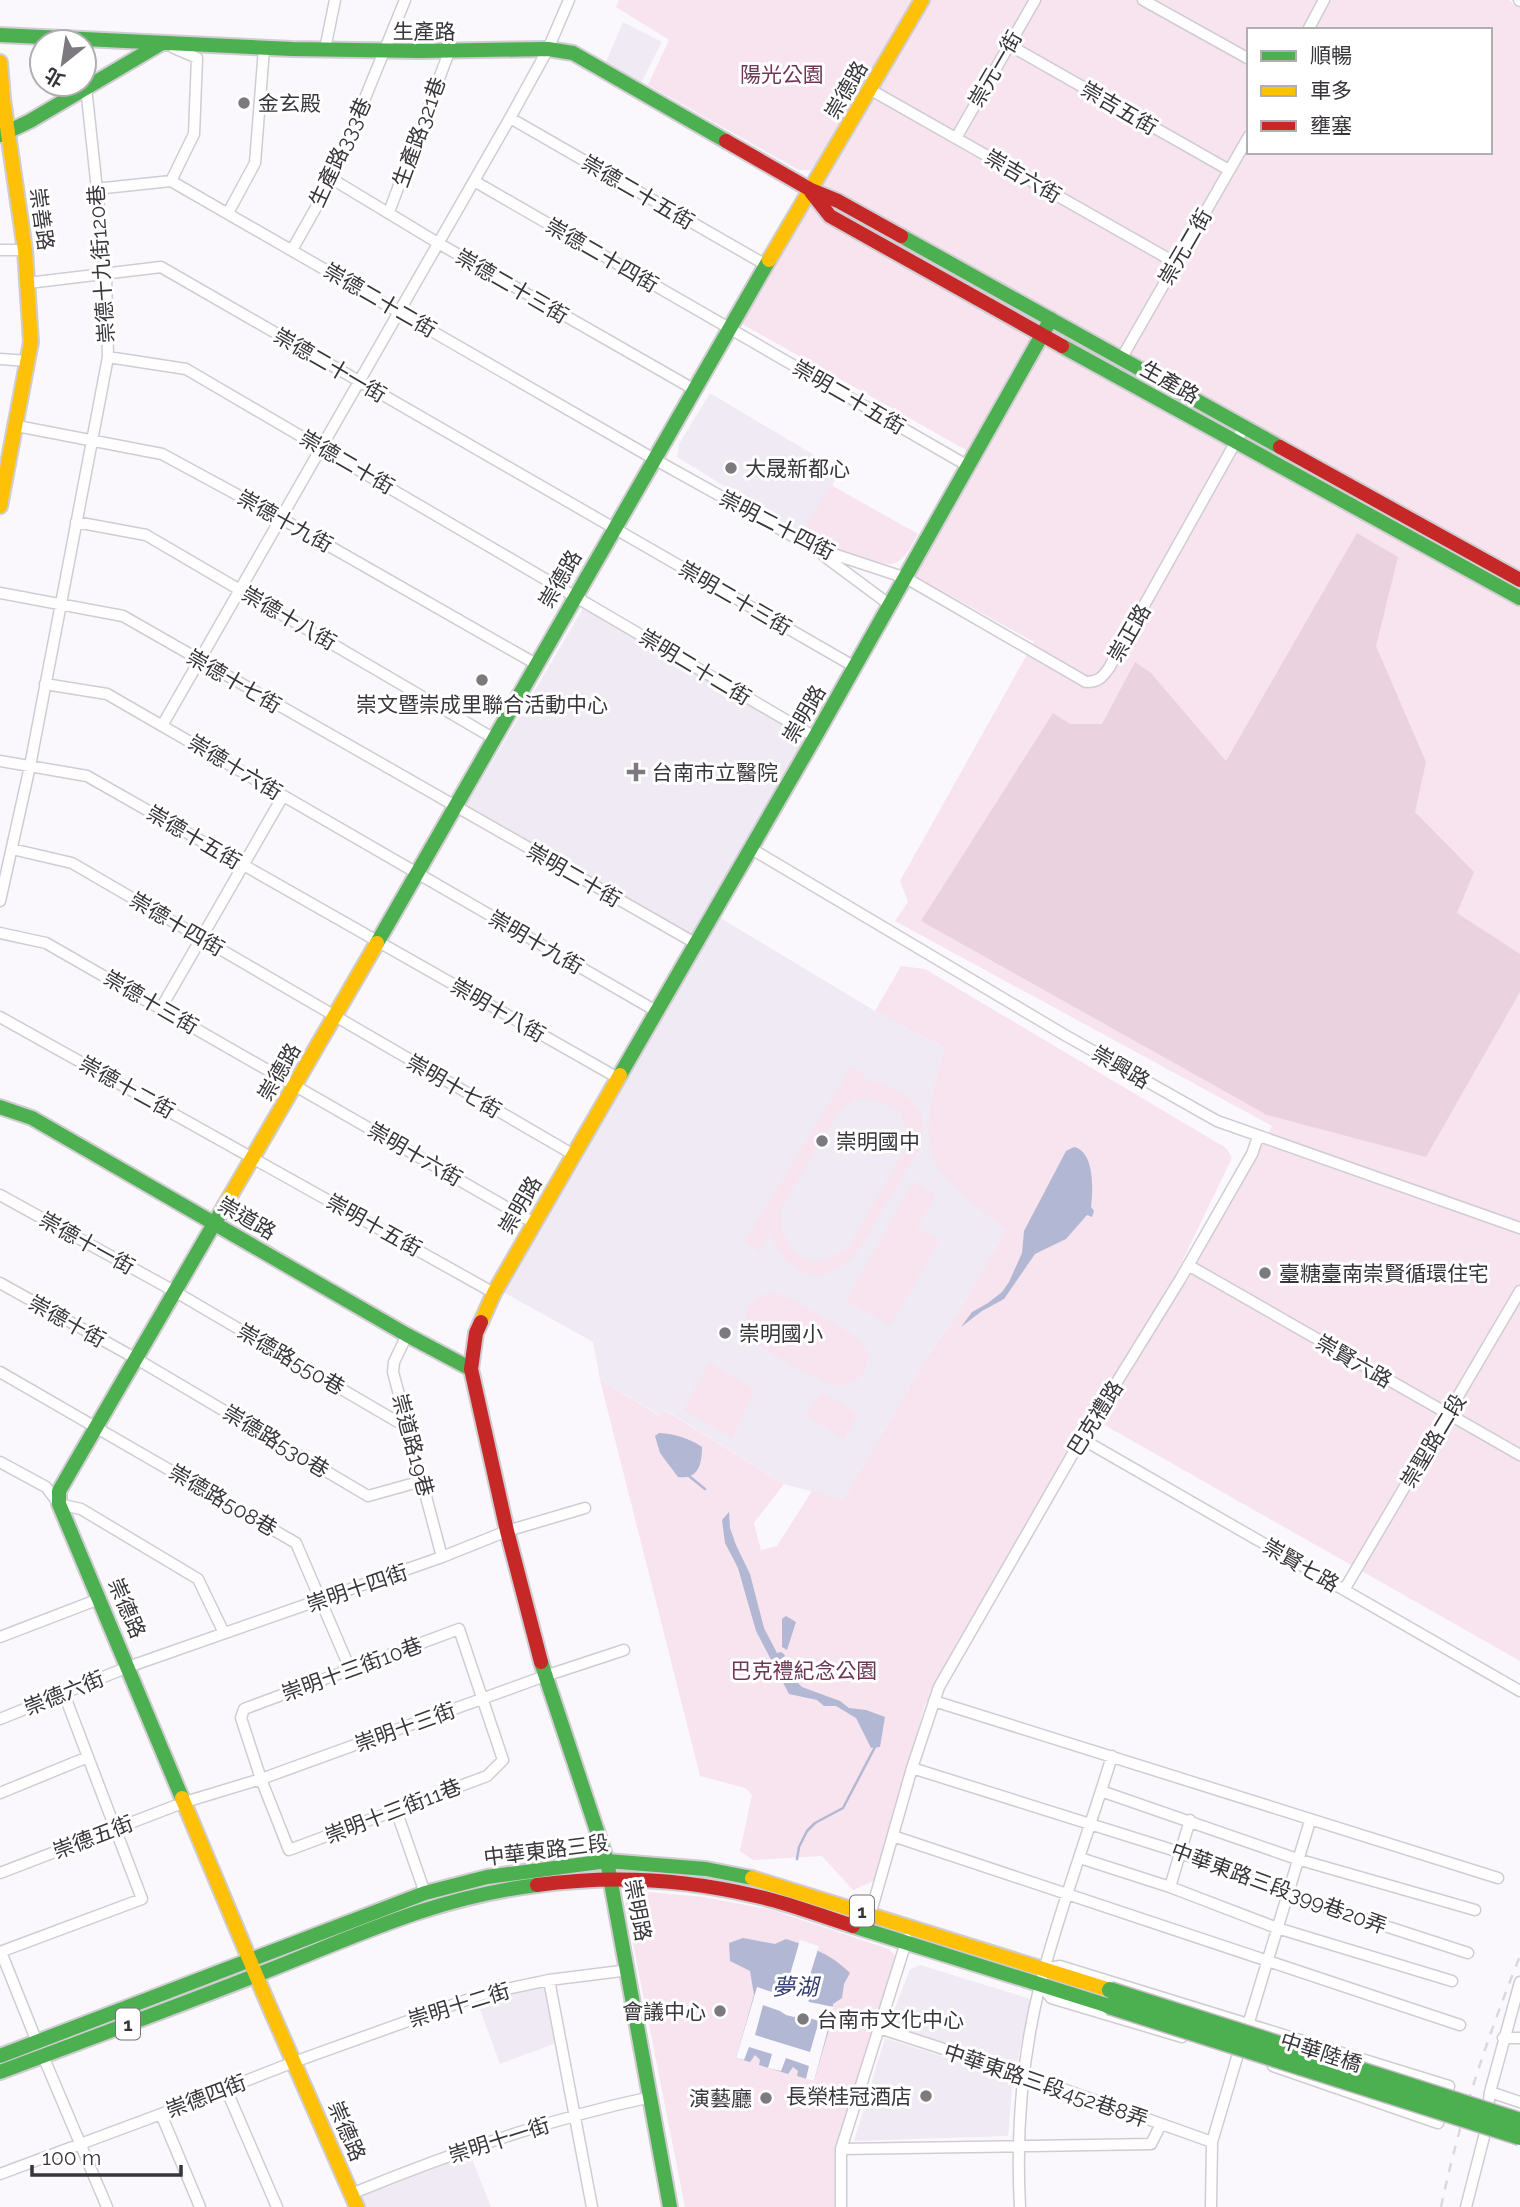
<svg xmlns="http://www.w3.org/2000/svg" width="1520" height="2207" font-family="Raleway,'Noto Sans TC',sans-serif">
  <rect width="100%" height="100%" fill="#fbf8fd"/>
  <path fill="#f0eaf4" d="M623 22 662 42 640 85 605 64Z
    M710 393 841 471 802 534 677 457 679 444Z
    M584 607 806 738 692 934 466 806Z
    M717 916 875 1011 945 1048 1006 1230 959 1312 924 1362 843 1500 784 1484 667 1411 661 1416 600 1380 593 1342 503 1292Z
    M920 1965 1031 1999 1016 2068 887 2028 910 1969Z
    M548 1983 559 2042 500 2064 476 1999Z
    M885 2038 1013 2079 1008 2136 854 2141Z
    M470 2154 491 2207H362L357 2197Z"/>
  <path fill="#f7e4ee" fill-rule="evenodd" d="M619 0H914L815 170H799L648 85 669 40 616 7Z
    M927 0H1509L1520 9V1661L1101 1423 1178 1292 1187 1281 1272 1126 895 921 908 902 900 881 1034 642 913 575 938 529 982 459 742 324ZM1249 30H1490V152H1249Z
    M831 485 918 534C909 548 904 566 885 564L831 547 802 534Z
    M901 966 925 969 1226 1148 1232 1158 1176 1274 1075 1440 925 1705 876 1880 853 1890 822 1856 753 1860 740 1851 752 1795 745 1788 700 1776 600 1380 660 1416 666 1411 784 1484 754 1523 761 1550 777 1546 812 1491 843 1500 924 1362 959 1312 1006 1230C986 1213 952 1190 939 1168 917 1132 936 1084 945 1048L875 1011Z
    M851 1067 864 1073 863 1079C905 1090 936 1103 917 1153L858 1251C826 1291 785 1279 770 1232L759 1252 745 1241ZM871 1098 900 1111 908 1138 904 1150 848 1248 828 1259 812 1262 794 1253 781 1227V1209L840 1109 854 1100Z
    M914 1181 936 1194 917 1228 940 1240 890 1326 846 1301Z
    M775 1292C795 1300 845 1327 860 1341 876 1356 865 1383 843 1385 836 1386 829 1383 822 1381 806 1371 756 1349 748 1334 743 1326 745 1317 748 1308 753 1297 764 1293 775 1292Z
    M709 1362 755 1390 732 1438 683 1410Z
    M821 1392 858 1414 844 1439 806 1416Z
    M637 1891 704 1897 772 1910 889 1949 894 1954 896 1963 837 2153 835 2207H685L625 1903Z"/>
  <path fill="#ebd2df" d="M1357 533 1398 557 1376 646 1426 762 1415 812 1474 872 1457 913 1520 954V992L1426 1157 1267 1115 921 921 1053 713 1070 724H1102L1135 662 1151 673 1226 761Z"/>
  <path fill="#b2b8d4" d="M1074 1147C1095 1152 1093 1190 1091 1207L1094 1211 1092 1217 1087 1215 1066 1239 1035 1254 1004 1299 982 1311 961 1327 972 1312 988 1303 1002 1292 1009 1282 1022 1253 1024 1231 1066 1151Z
    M659 1433C675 1434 689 1438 702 1447 702 1463 699 1480 678 1477L660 1453 655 1436Z
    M729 1512 730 1528 736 1545 750 1574 764 1628 777 1653 781 1652 785 1655 783 1660 791 1676 802 1687 840 1701 849 1708 866 1710 885 1717 880 1747 871 1748 856 1718 836 1706H824L817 1700 789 1694 756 1631 738 1568 725 1543 722 1520Z
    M786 1616 796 1622 787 1650 782 1647V1619Z
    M743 1938 775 1944 786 1939C811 1947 831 1954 850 1973L844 1984 842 1998 833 2004 832 2019 814 2081 797 2076 798 2071 793 2067 788 2074 759 2065 760 2060 755 2055 750 2062 736 2058 754 1995 750 1971 730 1961 729 1943Z"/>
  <path fill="#fbf8fd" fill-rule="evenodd" d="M800 1940 819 1946 805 1991 809 2002 834 2007 814 2081 806 2079 809 2066 786 2058 781 2071 768 2068 772 2054 749 2047 744 2060 736 2058 757 1987 778 1994 787 1985ZM763 2005 780 2011 786 2015 794 2017 800 2015 819 2021 810 2052 755 2035Z"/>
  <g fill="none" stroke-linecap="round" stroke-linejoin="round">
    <path stroke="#b2b8d4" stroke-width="2.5" d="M689 1476 705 1489
      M797 1859 799 1847 807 1831 815 1823 843 1808 875 1747"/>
    <g stroke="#d0cdd2" stroke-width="13">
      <path id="street" d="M1143 0 1249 59
        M1519 0 1520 1
        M1308 30 1324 0
        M1009 45 1229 170
        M325 49 335 0
        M871 90 1176 263
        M510 118 766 265
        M956 138 1035 0
        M332 179 438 243 695 390
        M171 181 194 134 197 58 174 48
        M474 181 968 466
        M95 189 171 181 654 459 812 547 906 578 1086 682C1098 682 1102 678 1109 668L1244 427
        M389 212 449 52
        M228 213 255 163 264 49
        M0 250H25
        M292 250 332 179 405 0
        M28 283 161 267 855 667
        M108 357 186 369 815 737
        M0 359 29 361
        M1121 359 1249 136
        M17 426 162 454 282 519 536 664
        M76 522 146 535 493 738
        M824 556 890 605
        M0 593 123 616 695 943
        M45 684 107 694 656 1011
        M163 724 510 118 548 49 569 0
        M0 761 87 776 618 1078
        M750 848 1063 1034 1217 1121 1520 1228
        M12 849 72 863 574 1155
        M0 901 30 766 108 357 106 274 86 87
        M0 933 46 943 534 1223
        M161 1008 283 796
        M0 1017 494 1293
        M0 1195 174 1291 408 1428
        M1188 1265 1520 1455
        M0 1283 135 1358 368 1496 422 1481
        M407 1335 394 1362 393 1372 442 1557
        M0 1372 296 1543 350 1669
        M1082 1439 1520 1691
        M0 1462 46 1487 59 1504 81 1509 198 1579 224 1633
        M1344 1590 1520 1291
        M459 1629 503 1760 487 1776 289 1850 261 1779 241 1718 244 1709Z
        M0 1637 99 1599
        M934 1701 1498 1878
        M0 1719 128 1667 442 1557 507 1531 585 1508
        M912 1768 1179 1852 1287 1894 1468 1953
        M1101 1791 1297 1859 1475 1910
        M0 1793 88 1757
        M396 1810 425 1893
        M893 1836 1460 2025
        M1080 1858 1170 1887 1277 1928 1452 1981
        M0 1873 185 1802 261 1779 545 1676 624 1650
        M1170 1887 1190 1820
        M869 1919 912 1768 939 1687 1075 1450 1181 1278 1252 1154 1258 1137
        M0 1952 142 1899 64 1694
        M1 1952 37 2042
        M1049 1968 1060 1966 1449 2086 1438 2123 1273 2066
        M549 1980 592 2207
        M1043 1988 1051 1998 1182 2037
        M1248 2025 1310 1821
        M879 2028 1024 2075 1212 2142
        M1503 2038H1520
        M43 2056 107 2207
        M226 2089 277 2207
        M1490 2092 1520 2102
        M161 2114 200 2207
        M841 2149 1151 2144 1160 2126
        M0 2174 161 2114 294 2062 483 1994 549 1980 629 1970
        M351 2194C448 2154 548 2119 651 2097
        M841 2207V2149L907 1939
        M1020 2207C1016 2133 1022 2057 1040 1985 1060 1908 1089 1832 1112 1756
        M1211 2207 1212 2142 1238 2054
        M1466 2207 1485 2133 1490 2092 1520 1982"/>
    </g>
    <g stroke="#d0cdd2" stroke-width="18">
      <path id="fast" d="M0 35 292 49 420 51 548 49 573 53 726 141
        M1 135 30 121 162 43
        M901 236 1280 447
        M1062 346 1520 598
        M377 943 769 260
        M620 1075 815 737 1051 319
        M0 1107 32 1118 407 1335 471 1369
        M541 1662 607 1861 670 2207
        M182 1798 59 1504V1491L225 1205
        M853 1926 1109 2006
        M0 2056 425 1893 487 1877 607 1861 706 1869 752 1878
        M0 2072C85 2040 170 2009 254 1976 352 1938 431 1898 537 1885"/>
    </g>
    <g stroke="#d0cdd2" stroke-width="18">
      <path id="slow" d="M0 62 3 99 25 250 31 342 0 506
        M769 260 922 0
        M225 1205 377 943
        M481 1322 494 1293 620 1075
        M182 1798 266 1999 357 2207
        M752 1878 1110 1990"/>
    </g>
    <g stroke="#d0cdd2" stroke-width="18">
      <path id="jam" d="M726 141 811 190 838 201 901 236
        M811 192 830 216 1062 346
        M1280 447 1520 580
        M481 1322 476 1333 471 1369 507 1531 541 1662
        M537 1885C609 1875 685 1879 756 1896 789 1903 821 1916 853 1926"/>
    </g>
    <use href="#street" stroke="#fefeff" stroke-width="10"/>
    <use href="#fast" stroke="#4caf50" stroke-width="14"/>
    <use href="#slow" stroke="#ffc107" stroke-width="14"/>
    <use href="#jam" stroke="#c62828" stroke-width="14"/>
    <path stroke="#dad9da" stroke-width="2.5" stroke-dasharray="9 9" stroke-linecap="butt" d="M1441 2207C1459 2121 1487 2038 1520 1956"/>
    <g stroke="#c8bcc9" stroke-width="19" stroke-linecap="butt">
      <path id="fast-bridge" d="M1110 1990 1520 2121
        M1109 2006 1520 2137"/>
    </g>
    <use href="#fast-bridge" stroke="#4caf50" stroke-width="16"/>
  </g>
  <g fill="#7c797f" stroke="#fff" stroke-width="2.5">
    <circle cx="244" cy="103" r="7"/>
    <circle cx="731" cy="468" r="7"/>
    <circle cx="482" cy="680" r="7"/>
    <path d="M632.5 761.5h7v7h7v7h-7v7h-7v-7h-7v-7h7z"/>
    <circle cx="822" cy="1141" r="7"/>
    <circle cx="1265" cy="1273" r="7"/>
    <circle cx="725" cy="1333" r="7"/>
    <circle cx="720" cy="2011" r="7"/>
    <circle cx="803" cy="2019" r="7"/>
    <circle cx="926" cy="2096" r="7"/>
    <circle cx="766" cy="2098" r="7"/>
  </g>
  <g text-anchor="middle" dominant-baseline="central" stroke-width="6" stroke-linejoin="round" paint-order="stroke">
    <g fill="#fff" stroke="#747276" stroke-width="2">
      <rect x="850" y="1895.5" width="24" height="31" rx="5"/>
      <rect x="116" y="2008.5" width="24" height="31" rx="5"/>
    </g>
    <g font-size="19" font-weight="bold" fill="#38353b">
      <text x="862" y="1911">1</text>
      <text x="128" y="2024">1</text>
    </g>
    <g font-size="21" fill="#38353b" stroke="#fff">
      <text x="424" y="31">生產路</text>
      <text transform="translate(995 69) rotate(-60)">崇元一街</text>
      <text transform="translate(846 90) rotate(-60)">崇德路</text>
      <text transform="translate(1119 108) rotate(30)">崇吉五街</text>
      <text transform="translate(419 132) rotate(-70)">生產路321巷</text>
      <text transform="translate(340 152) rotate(-65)">生產路333巷</text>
      <text transform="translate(1023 176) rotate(30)">崇吉六街</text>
      <text transform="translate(638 192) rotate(30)">崇德二十五街</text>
      <text transform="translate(42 219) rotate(82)">崇善路</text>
      <text transform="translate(1185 247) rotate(-60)">崇元二街</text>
      <text transform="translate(602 255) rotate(30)">崇德二十四街</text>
      <text transform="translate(101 264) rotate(-94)">崇德十九街120巷</text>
      <text transform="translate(512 286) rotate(30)">崇德二十三街</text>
      <text transform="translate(380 300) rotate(30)">崇德二十二街</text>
      <text transform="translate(330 365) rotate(30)">崇德二十一街</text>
      <text transform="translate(1170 382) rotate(29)">生產路</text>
      <text transform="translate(849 397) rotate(30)">崇明二十五街</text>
      <text transform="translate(347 462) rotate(30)">崇德二十街</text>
      <text transform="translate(285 521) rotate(29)">崇德十九街</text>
      <text transform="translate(777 525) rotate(27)">崇明二十四街</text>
      <text transform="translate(560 579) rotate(-60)">崇德路</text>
      <text transform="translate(735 598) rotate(30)">崇明二十三街</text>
      <text transform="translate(289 618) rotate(30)">崇德十八街</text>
      <text transform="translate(1129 633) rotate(-60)">崇正路</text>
      <text transform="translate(695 667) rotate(31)">崇明二十二街</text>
      <text transform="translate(234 681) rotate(30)">崇德十七街</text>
      <text transform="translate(804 714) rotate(-60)">崇明路</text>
      <text transform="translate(235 767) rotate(31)">崇德十六街</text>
      <text transform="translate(194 837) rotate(30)">崇德十五街</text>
      <text transform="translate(574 875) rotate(30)">崇明二十街</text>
      <text transform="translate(177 924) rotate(30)">崇德十四街</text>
      <text transform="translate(536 942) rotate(30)">崇明十九街</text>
      <text transform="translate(151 1002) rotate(30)">崇德十三街</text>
      <text transform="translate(498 1010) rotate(30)">崇明十八街</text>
      <text transform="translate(1121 1067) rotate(30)">崇興路</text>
      <text transform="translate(279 1072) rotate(-60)">崇德路</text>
      <text transform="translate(454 1086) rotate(30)">崇明十七街</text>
      <text transform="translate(127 1087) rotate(29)">崇德十二街</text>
      <text transform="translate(415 1154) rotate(30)">崇明十六街</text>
      <text transform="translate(520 1205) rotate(-60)">崇明路</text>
      <text transform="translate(247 1218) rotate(30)">崇道路</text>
      <text transform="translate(374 1225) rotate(29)">崇明十五街</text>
      <text transform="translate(87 1243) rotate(29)">崇德十一街</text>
      <text transform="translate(67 1321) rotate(29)">崇德十街</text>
      <text transform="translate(291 1359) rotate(30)">崇德路550巷</text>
      <text transform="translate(1354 1361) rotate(30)">崇賢六路</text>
      <text transform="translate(1095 1418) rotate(-58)">巴克禮路</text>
      <text transform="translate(276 1441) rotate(31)">崇德路530巷</text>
      <text transform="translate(1433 1441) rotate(-59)">崇聖路二段</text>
      <text transform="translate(413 1445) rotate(75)">崇道路19巷</text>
      <text transform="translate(223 1500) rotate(30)">崇德路508巷</text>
      <text transform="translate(1301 1565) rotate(30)">崇賢七路</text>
      <text transform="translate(357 1588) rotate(-19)">崇明十四街</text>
      <text transform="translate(127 1608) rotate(67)">崇德路</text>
      <text transform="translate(352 1669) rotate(-20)">崇明十三街10巷</text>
      <text transform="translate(64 1693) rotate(-22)">崇德六街</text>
      <text transform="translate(405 1727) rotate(-20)">崇明十三街</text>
      <text transform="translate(393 1811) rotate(-21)">崇明十三街11巷</text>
      <text transform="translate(93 1837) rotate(-21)">崇德五街</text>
      <text transform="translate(546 1850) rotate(-7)">中華東路三段</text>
      <text transform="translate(1279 1888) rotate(20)">中華東路三段399巷20弄</text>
      <text transform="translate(638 1910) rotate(79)">崇明路</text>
      <text transform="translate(459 2005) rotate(-17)">崇明十二街</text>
      <text transform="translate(1321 2052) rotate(18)">中華陸橋</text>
      <text transform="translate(1046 2085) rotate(19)">中華東路三段452巷8弄</text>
      <text transform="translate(206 2096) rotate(-21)">崇德四街</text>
      <text transform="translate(347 2131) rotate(67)">崇德路</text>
      <text transform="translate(499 2140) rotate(-18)">崇明十一街</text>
    </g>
    <g font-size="21" fill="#6d3654" stroke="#fff">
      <text x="782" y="74">陽光公園</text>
      <text x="804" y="1670">巴克禮紀念公園</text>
    </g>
    <g font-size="21" fill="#38353b" stroke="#fff" text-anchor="start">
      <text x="258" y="103">金玄殿</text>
      <text x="745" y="468">大晟新都心</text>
      <text x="482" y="704" text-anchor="middle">崇文暨崇成里聯合活動中心</text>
      <text x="652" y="772">台南市立醫院</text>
      <text x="836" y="1141">崇明國中</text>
      <text x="1279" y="1273">臺糖臺南崇賢循環住宅</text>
      <text x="739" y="1333">崇明國小</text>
      <text x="706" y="2011" text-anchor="end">會議中心</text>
      <text x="817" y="2019">台南市文化中心</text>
      <text x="912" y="2096" text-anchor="end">長榮桂冠酒店</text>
      <text x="752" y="2098" text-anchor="end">演藝廳</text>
    </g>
    <g font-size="23" font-style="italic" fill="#343d70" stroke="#fff">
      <text x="795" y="1986">夢湖</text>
    </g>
  </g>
  <rect x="1247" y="28" width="245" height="126" fill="#ffffff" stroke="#afaeb1" stroke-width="2"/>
  <rect x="1261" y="51" width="35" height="10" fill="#4caf50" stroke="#afaeb1" stroke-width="2"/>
  <text x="1310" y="63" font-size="21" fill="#38353b">順暢</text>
  <rect x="1261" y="86" width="35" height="10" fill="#ffc107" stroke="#afaeb1" stroke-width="2"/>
  <text x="1310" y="98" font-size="21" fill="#38353b">車多</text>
  <rect x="1261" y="121" width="35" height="10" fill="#c62828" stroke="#afaeb1" stroke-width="2"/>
  <text x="1310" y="133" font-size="21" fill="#38353b">壅塞</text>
  <g transform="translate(63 63) rotate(210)"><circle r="33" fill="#ffffff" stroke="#afaeb1" stroke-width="2"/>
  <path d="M0-5L12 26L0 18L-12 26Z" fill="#7c797f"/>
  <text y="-10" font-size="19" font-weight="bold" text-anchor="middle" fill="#38353b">北</text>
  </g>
  <path d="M32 2165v10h149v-10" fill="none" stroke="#38353b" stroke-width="3.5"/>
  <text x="42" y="2165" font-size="21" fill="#38353b" stroke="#ffffff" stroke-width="5" paint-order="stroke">100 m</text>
</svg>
